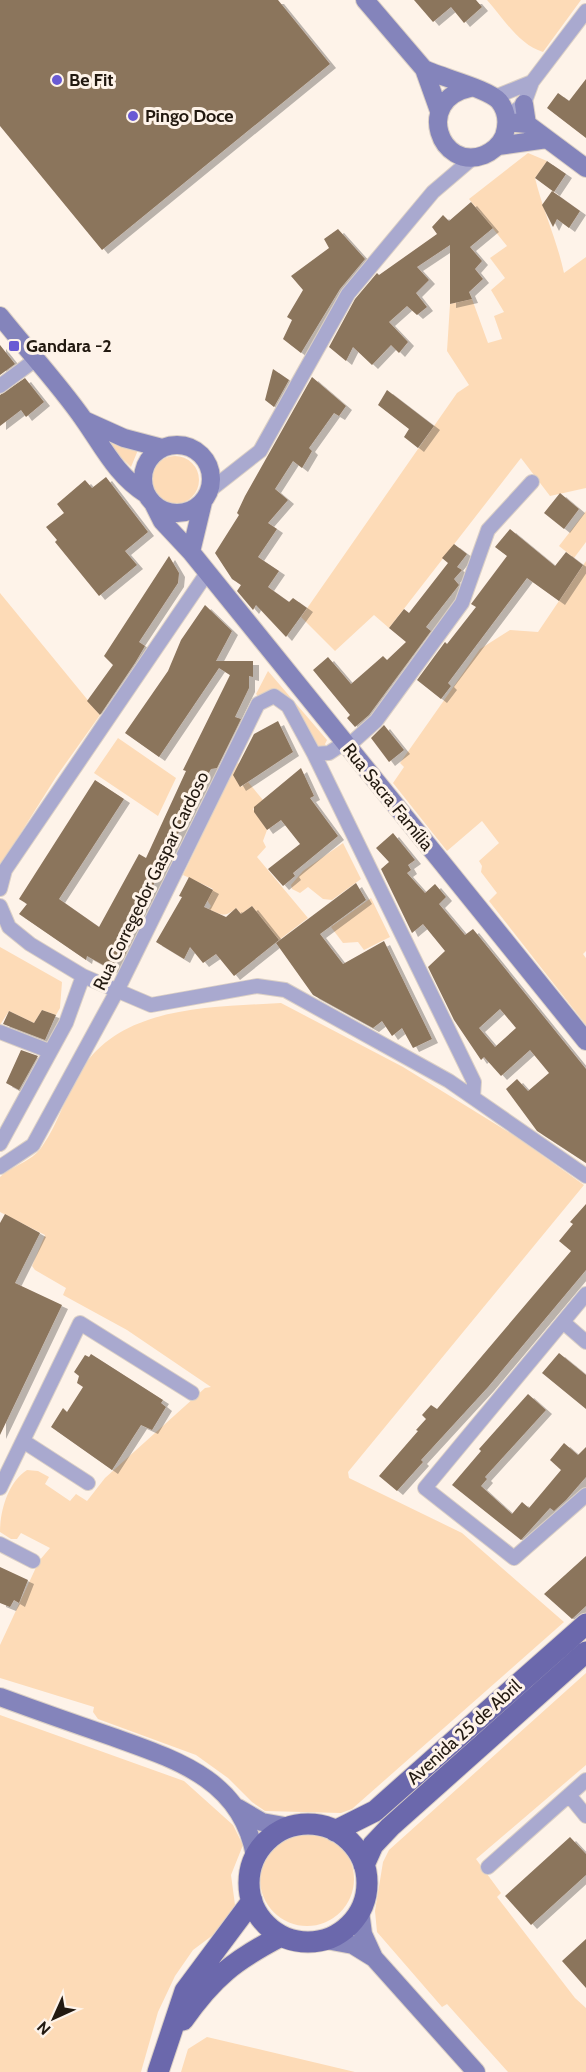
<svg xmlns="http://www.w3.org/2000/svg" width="586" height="2072" font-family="Cabin,sans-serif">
  <defs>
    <filter id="shadow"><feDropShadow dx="6" dy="4" stdDeviation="0" flood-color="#0004"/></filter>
  </defs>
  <rect width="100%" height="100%" fill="#fef3e9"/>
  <path fill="#fddbb7" d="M487 0H581L543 52C519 45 503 18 487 0Z
    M528 153 547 161 535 178C543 211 557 240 564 273L586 257V488L550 496 521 458 389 628 374 615 335 651 301 617 457 393 469 385 447 351 450 304 472 299 488 343 502 339 494 316 504 312 491 290 505 278 490 258 507 246 469 199Z
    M113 443 138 450 131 467 109 446Z
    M151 480a24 24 0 1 1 48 0a24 24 0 1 1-48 0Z
    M586 511V542L574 558 559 546Z
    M586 561V951L583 954 586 958V1025L489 901 497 893 481 872 482 866 479 861 499 843 482 821 447 851 393 783 404 767 400 763 480 649 510 630 538 632Z
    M0 593 100 715 56 777 0 866Z
    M268 671 327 740 325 744 327 747 317 748 268 691 259 697 256 694Z
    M118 738 176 778 158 816 94 773Z
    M242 762 237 781 241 787 248 782 263 800 253 809 267 830 263 841 266 847 257 857 308 918 279 940 252 906 241 914 236 908C225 918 221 915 209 909L211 906 207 900 213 889 183 875 236 764Z
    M343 843 361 879 332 900 323 899 308 887 300 893 292 889 291 885 303 871Z
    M371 898 390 937 364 950 358 942 343 943 331 927Z
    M0 947 62 982 60 1008 56 1015 42 1010 34 1023 9 1011 0 1025Z
    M281 1003 403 1067 518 1138 584 1185 348 1472 349 1478 462 1533 564 1622 352 1809 341 1813 265 1811 252 1802 228 1778 196 1755 98 1719 93 1712 94 1707 0 1678V1645L39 1561 50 1548 21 1533 17 1539H11L0 1532C0 1511 8 1482 27 1470L38 1471 49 1477 45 1484 70 1501 76 1494 87 1501 105 1478 205 1388 211 1387 127 1330 63 1295 66 1288 35 1270 32 1266 45 1235 0 1212V1177C12 1166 32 1161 41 1148 60 1122 67 1089 86 1063 128 1005 216 1007 281 1003Z
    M586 1673V1765L476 1859 501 1893 497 1897 575 1998 586 2008V2072H508L447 2004 442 2007 377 1932 375 1911 383 1862 389 1850Z
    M0 1715 184 1781 233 1825 243 1845 231 1875 235 1905 229 1916 213 1935 193 1950 175 1976 158 2012 141 2072H0Z
    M260 1879a47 47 0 1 1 94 0a47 47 0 1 1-94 0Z
    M207 2037 355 2072H181L188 2049Z"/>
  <path fill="#8b745c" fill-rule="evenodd" filter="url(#shadow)" d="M0 0H278L330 64 102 250 0 126Z
    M414 0H476L482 7 464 23 451 7 433 22Z
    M586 79V138L547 108 558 93 569 101Z
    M547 161 566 174 554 192 535 178Z
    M552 191 580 211 569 228 557 219 553 227 542 205Z
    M471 202 493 228 470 247 482 261 475 269 483 279 469 292 472 299 450 304V245L417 267 429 280 416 293 427 307 417 315 407 306 389 322 408 342 399 353 391 345 372 365 353 347 346 361 329 347 355 299 377 273 379 275 437 234 432 227 443 215 449 221Z
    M338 229 365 259 340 289 301 353 283 339 292 320 287 317 303 290 291 276 329 248 324 239Z
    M0 345 15 364 0 375Z
    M273 369 289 380 274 407 265 400Z
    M312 377 346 406 339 416 334 413 309 448 312 451 302 468 293 461 275 489 288 500 268 523 277 529 258 557 279 571 268 587 289 602 293 598 307 608 286 637 256 605 253 610 237 591 241 585 232 579 215 553 239 515 237 513 245 496Z
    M25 378 44 402 26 417 21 410 0 426V395Z
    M387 390 434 426 418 448 404 437 409 429 378 405Z
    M106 477 148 532 125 551 137 565 99 596 55 542 57 540 46 527 64 513 57 504 85 480 92 488Z
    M560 493 579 509 564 529 544 513Z
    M510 529 555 566 566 552 583 565 559 601 527 578 448 683 451 686 441 699 417 680 445 642 447 644 476 607 471 604 507 556 495 547Z
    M454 544 467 554 457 567 462 570 454 579 459 585 426 627 431 631 369 715 355 727 347 718 350 715 313 670 328 657 351 684 383 656 387 660 406 642 389 628 404 609 409 613 448 563 442 558Z
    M169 556 179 573 178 583 139 642 145 646 135 663 100 715 87 701 113 665 104 656Z
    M205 605 232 631 216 661H253V677L249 676V688L235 717 241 719 217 768 211 769 197 794 127 940 131 942 124 957 120 955 112 970 87 956 86 960 19 914 27 904 19 899 95 780 124 799 59 899 99 927 139 854 146 858 186 771 183 770 230 675 219 668 159 757 125 733 168 671 181 640Z
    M278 721 293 752 240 787 233 775 254 734Z
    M384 725 404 750 389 762 371 738Z
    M301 768 314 796 310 798 338 836 293 873 295 876 283 886 268 869 300 844 281 820 267 830 254 812V807Z
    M393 833 415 860 408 865 411 870 407 873 425 893 435 884 446 897 439 904 465 935 473 929 586 1069V1163L537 1131 506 1089 517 1079 528 1091 549 1073 530 1050 501 1076 484 1057 481 1060 454 1020 428 967 445 951 423 924 412 933 381 869 389 862 376 848ZM500 1009 516 1028 495 1047 479 1028Z
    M189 877 213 890 204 907 226 917 236 908 241 914 252 906 279 940 234 976 216 954 203 963 190 947 184 959 156 942 182 897 179 896Z
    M356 883 366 900 320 934 343 964 384 941 432 1039 413 1048 402 1028 392 1036 382 1021 373 1028 313 995 276 943Z
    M42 1010 56 1015 45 1040 3 1024 9 1011 34 1023Z
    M21 1050 38 1056 19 1090 6 1083Z
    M586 1204V1270L488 1387 421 1460 423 1462 397 1491 379 1476 418 1431 416 1430 426 1419 422 1415 431 1405 437 1409 571 1251 559 1241 573 1224 570 1222Z
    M5 1214 40 1233 15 1283 62 1305 0 1435V1223Z
    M559 1353 586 1375V1409L542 1373Z
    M91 1354 163 1400 161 1403 166 1407 152 1430 141 1425 112 1470 51 1427 63 1408 67 1412 83 1387 77 1383 79 1376 74 1372 85 1355 89 1357Z
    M528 1394 546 1410 485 1477 487 1479 481 1486 512 1514 522 1502 529 1508 561 1470 550 1460 564 1443 578 1455 586 1447V1477L566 1500 554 1511 550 1508 521 1540 452 1485 481 1451 479 1449Z
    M586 1556V1606L572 1619 544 1594Z
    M0 1567 28 1580 19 1603 14 1600 10 1607 0 1603Z
    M570 1837 586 1854V1875L531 1925 505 1896Z
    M586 1939V1988L562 1961Z"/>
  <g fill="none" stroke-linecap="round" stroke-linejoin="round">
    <g stroke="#dbd0c6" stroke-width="16">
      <path id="street" d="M495 97 532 82
        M506 118 524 104 532 82 586 11
        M0 386 35 360
        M209 491 260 451 348 294 433 192 474 157
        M347 747 376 721 462 603 488 530 532 482
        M314 754 474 1082 473 1097
        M0 889 5 870 207 573
        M0 906 9 927 30 944 83 976 151 1005 257 986 285 990 449 1081 586 1176
        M0 1032 49 1051
        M0 1144 66 1023 83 976
        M0 1167 33 1145 117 991 258 704 274 696 288 706 314 754 329 753 344 743
        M586 1294 425 1488 514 1558 586 1495
        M563 1322 586 1342
        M23 1441 88 1483
        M0 1488 80 1323 192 1393
        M0 1544 33 1561
        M569 1795 586 1816
        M488 1867 586 1780"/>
    </g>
    <g stroke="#dbd0c6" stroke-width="20">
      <path id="secondary" d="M365 0 424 69 439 111
        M424 69C443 78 489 89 499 101 507 111 508 124 504 136 500 145 493 151 484 155 440 172 414 100 470 88
        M524 104 527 124
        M507 122 527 124 586 168
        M498 146 547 139
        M0 316C28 351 59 384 84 420 103 447 117 476 146 494
        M84 420 124 438 162 448
        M143 479a34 34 0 1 1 68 0a34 34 0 1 1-68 0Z
        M154 505 162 521 191 552 586 1041
        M191 552 203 502
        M0 1697C38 1711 75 1724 113 1737 177 1760 242 1780 255 1856
        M238 1808 262 1822 290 1827
        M360 1911 363 1934 374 1958 476 2072
        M326 1940 353 1945 374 1958"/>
    </g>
    <g stroke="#dbd0c6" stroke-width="23">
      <path id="primary" d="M249 1883a59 59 0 1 1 118 0a59 59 0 1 1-118 0Z
        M335 1831 375 1811 586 1624
        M364 1865 373 1845 390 1827 586 1652
        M183 2020C213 1977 235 1960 281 1936
        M158 2072 185 1991 252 1901"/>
    </g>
    <use href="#street" stroke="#a9a9cf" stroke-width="14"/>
    <use href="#secondary" stroke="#8484bb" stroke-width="18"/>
    <use href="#primary" stroke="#6b68ac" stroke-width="21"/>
  </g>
  <g fill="#695ad4" stroke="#fef3e9" stroke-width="2">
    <circle cx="57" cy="80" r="6"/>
    <circle cx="133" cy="116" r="6"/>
    <rect x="8" y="340" width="12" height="12" rx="3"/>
  </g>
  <g text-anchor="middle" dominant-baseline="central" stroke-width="6" stroke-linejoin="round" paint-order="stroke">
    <g font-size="18" font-weight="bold" fill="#221910" stroke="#fef3e9" text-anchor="start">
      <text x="69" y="80">Be Fit</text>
      <text x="145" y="116">Pingo Doce</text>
      <text x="26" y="346">Gandara -2</text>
    </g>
    <g font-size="18" fill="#221910" stroke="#fef3e9">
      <text transform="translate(388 797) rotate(51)">Rua Sacra Família</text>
      <text transform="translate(151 881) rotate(-64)">Rua Corregedor Gaspar Cardoso</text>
      <text transform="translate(464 1732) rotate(-42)">Avenida 25 de Abril</text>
    </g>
  </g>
  <g transform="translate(54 2018) rotate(225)" stroke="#fef3e9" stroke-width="4.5" paint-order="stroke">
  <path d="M0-4.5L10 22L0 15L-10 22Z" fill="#221910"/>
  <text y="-9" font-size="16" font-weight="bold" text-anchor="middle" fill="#221910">N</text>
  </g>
</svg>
